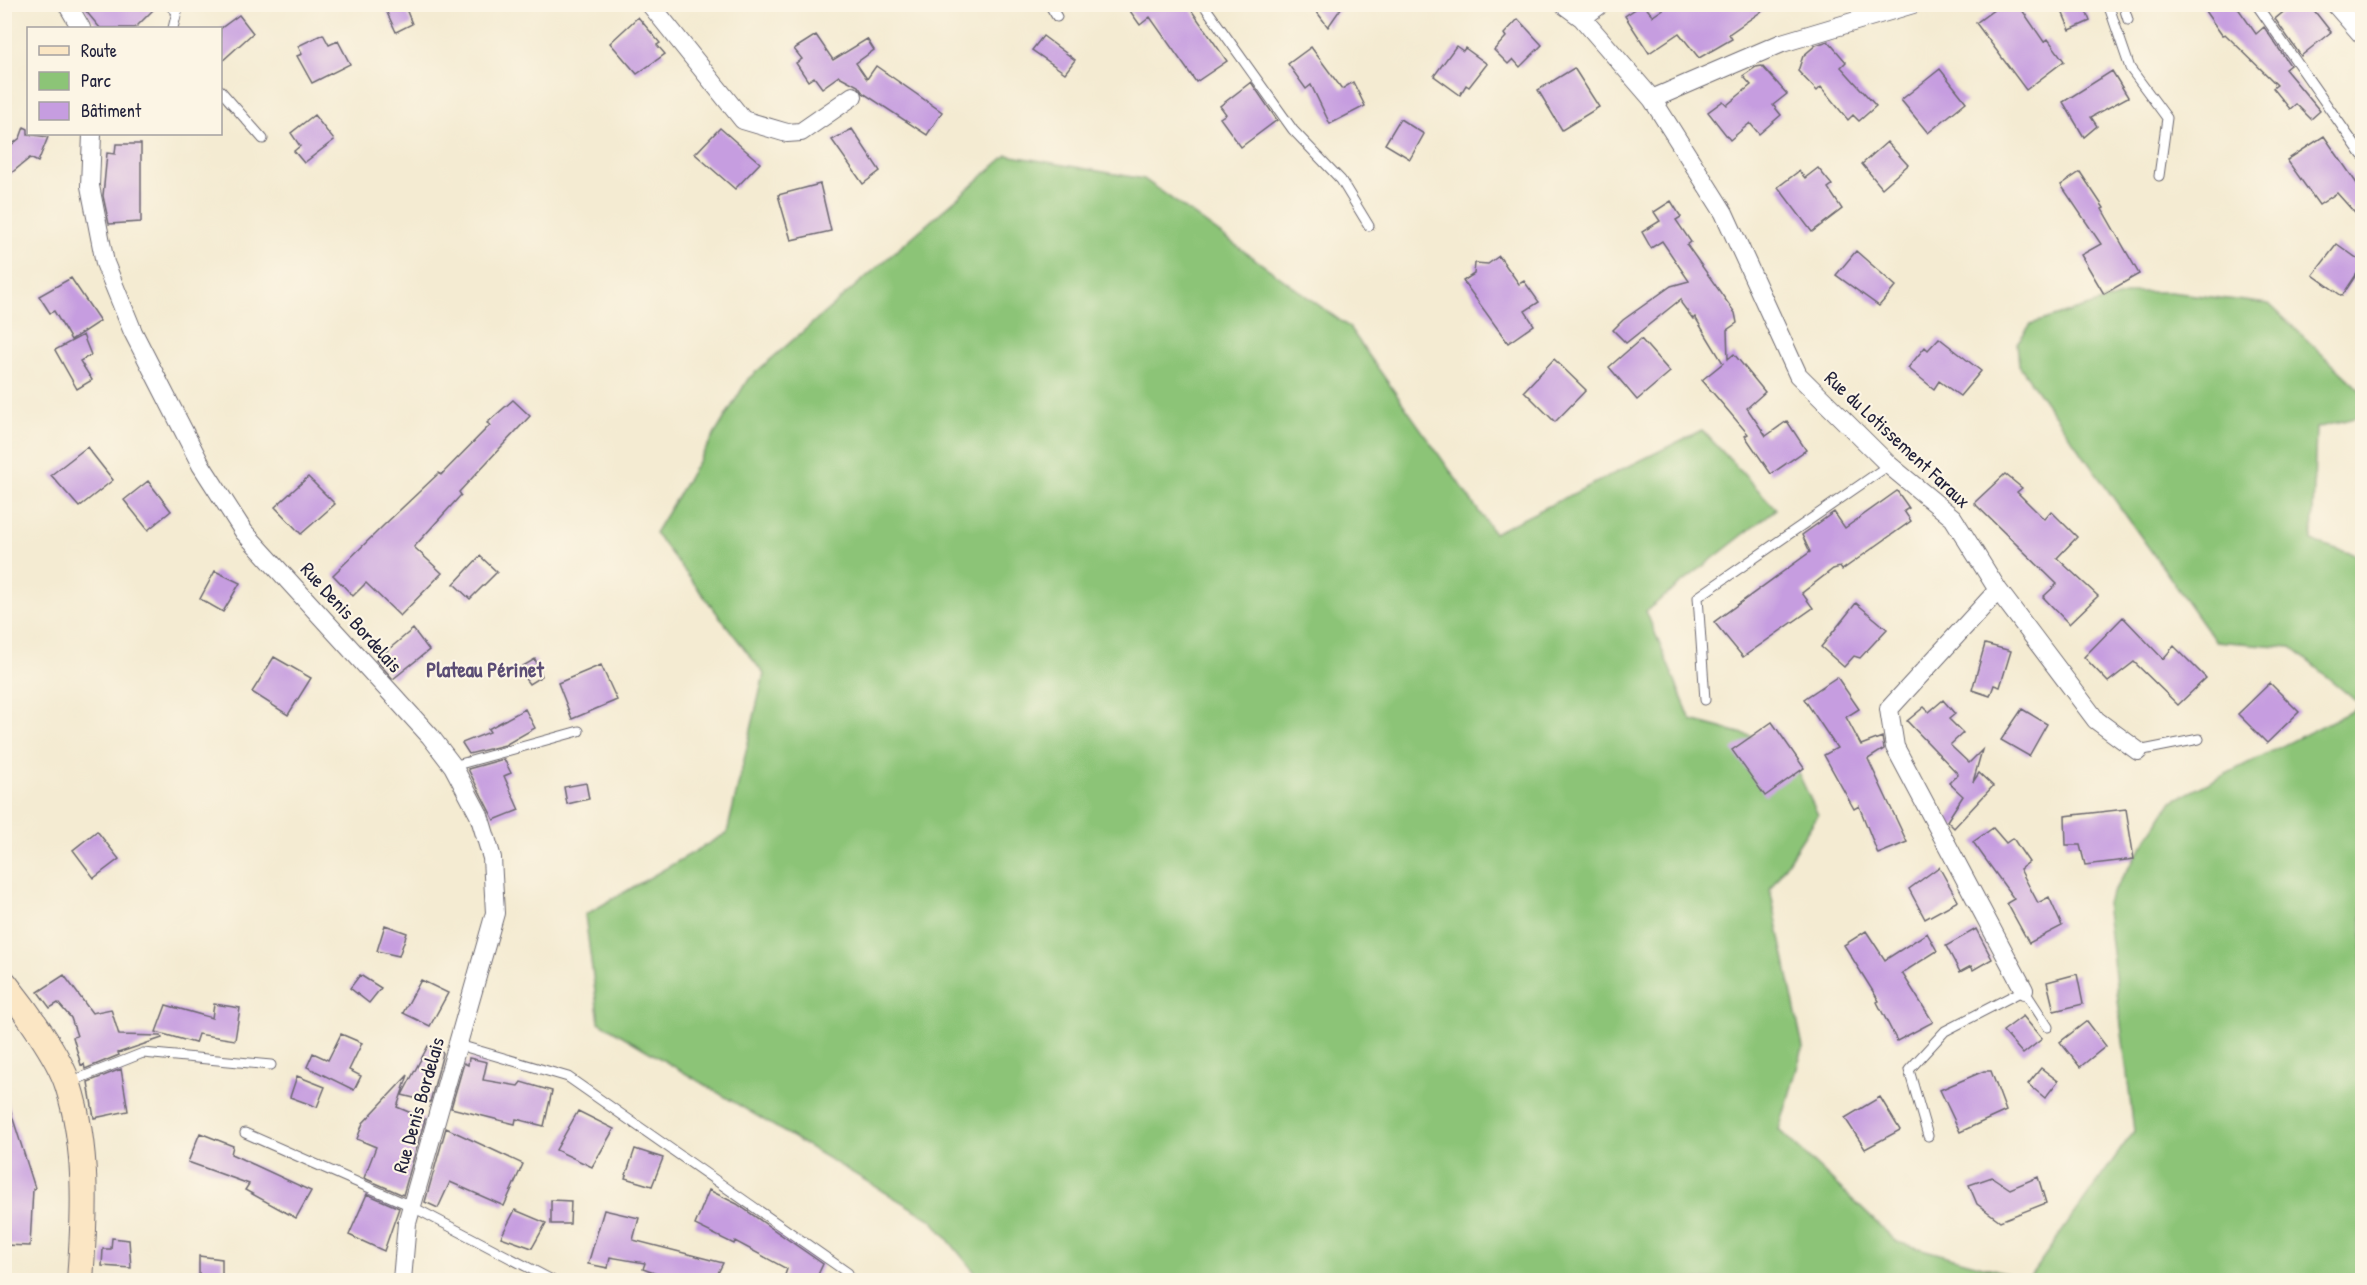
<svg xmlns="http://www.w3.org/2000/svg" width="2367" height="1285" font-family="'Patrick Hand',sans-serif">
  <rect width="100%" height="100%" fill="#fcf5e5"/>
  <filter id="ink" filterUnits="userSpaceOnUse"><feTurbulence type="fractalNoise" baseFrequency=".0167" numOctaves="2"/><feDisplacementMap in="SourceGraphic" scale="12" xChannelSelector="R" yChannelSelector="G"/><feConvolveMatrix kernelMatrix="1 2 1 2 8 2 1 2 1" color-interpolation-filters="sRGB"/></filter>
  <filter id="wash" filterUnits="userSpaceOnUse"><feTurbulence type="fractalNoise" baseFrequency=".008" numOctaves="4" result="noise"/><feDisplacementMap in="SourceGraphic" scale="24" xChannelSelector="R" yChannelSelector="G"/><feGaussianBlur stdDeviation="1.35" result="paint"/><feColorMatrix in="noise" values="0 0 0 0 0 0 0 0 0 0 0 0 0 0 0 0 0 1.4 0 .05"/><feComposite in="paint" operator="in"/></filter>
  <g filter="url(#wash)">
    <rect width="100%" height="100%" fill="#f4ebd2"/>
    <path fill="#8cc477" stroke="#577359" stroke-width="1.5" d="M1007 155 1144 179 1349 327 1494 533 1702 430 1776 509 1646 611 1691 720 1785 745 1818 815 1770 889 1803 1048 1779 1130 1897 1242 2028 1279 2134 1131 2106 903 2172 801 2362 706 2291 647 2215 641 2019 365 2017 343 2031 324 2134 292H2170L2269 304 2362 392V416L2316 428 2312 541 2362 557V1280H981L932 1220 599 1022 585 915 727 833 764 674 655 533 748 379Z"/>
    <g id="blocks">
      <path fill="#c69de0" d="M80 4H159L135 28H100Z
        M383 4H404L412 24 396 32Z
        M1125 4H1187L1227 61 1196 82 1150 17 1140 25Z
        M1311 4H1344L1328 27Z
        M1643 4 1653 16 1671 4H1772L1729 34 1732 39 1699 58 1679 33 1649 53 1625 16Z
        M2002 4H2018L2044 42 2048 39 2064 61 2026 90 1976 23Z
        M2059 4H2083L2090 21 2070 30Z
        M2200 4H2235L2256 34 2264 27 2290 65 2285 69 2320 111 2311 119 2296 104 2290 109 2273 88 2277 85 2225 34 2222 35Z
        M2293 4H2309L2331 32 2301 56 2275 19Z
        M239 15 253 33 220 63V29Z
        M638 17 660 43 657 45 665 54 637 74 610 43Z
        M1518 19 1542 45 1520 67 1513 59 1508 64 1494 50 1506 37 1504 34Z
        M323 34 329 45 338 41 350 64 312 83 297 56 302 54 298 46Z
        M816 35 833 60 867 39 874 50 856 63 867 79 876 66 942 112 927 135 863 93 858 86 839 76 822 88 814 77 808 81 796 63 802 59 794 49Z
        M1043 36 1075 60 1065 73 1032 50Z
        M1828 41 1846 62 1841 67 1876 106 1859 121 1853 115 1848 120 1821 87 1817 91 1798 71 1803 56 1816 45Z
        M1456 46 1463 51 1465 48 1487 64 1469 87 1466 85 1460 95 1434 76Z
        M1311 47 1342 89 1353 82 1365 106 1330 124 1311 85 1306 89 1288 64Z
        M1762 66 1787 94 1773 105 1781 115 1759 134 1750 123 1730 140 1708 112 1723 101 1727 105 1751 85 1743 76 1756 67Z
        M1574 68 1599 107 1562 130 1538 90Z
        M1940 69 1966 102 1928 133 1901 100Z
        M2112 71 2128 97 2091 117 2097 126 2084 137 2063 102Z
        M1251 82 1277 120 1241 147 1220 118 1226 114 1220 106Z
        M314 115 334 140 304 163 294 151 300 146 291 133Z
        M1400 119 1424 134 1410 159 1385 144Z
        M24 127 28 129V134L48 137 38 162 30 158 4 179V151L20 138Z
        M720 128 760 163 735 189 695 154Z
        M852 129 880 171 863 184 832 140Z
        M2324 136 2362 191V221L2337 193 2319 205 2287 160Z
        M1887 142 1908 165 1882 188 1862 164Z
        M116 144H141V222L109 224 103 196 107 153 115 154Z
        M1818 168 1832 185 1828 188 1842 209 1812 232 1778 187 1799 171 1805 178Z
        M2080 172 2104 208 2102 209 2139 274 2104 294 2081 255 2101 244 2061 185Z
        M820 184 831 231 791 240 778 195Z
        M1671 201 1681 217 1676 220 1691 242 1687 245 1735 313 1737 323 1727 330 1728 359 1734 354 1765 392 1747 408 1766 436 1787 421 1806 450 1771 474 1745 436 1748 434 1702 380 1723 363 1695 317 1693 319 1681 303V299L1626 343 1613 330 1623 320 1671 286 1689 281 1662 241 1651 248 1642 232 1660 221 1654 212Z
        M2337 244 2362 262V266L2342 296 2313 275Z
        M1856 251 1896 286 1879 306 1836 275Z
        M1499 256 1519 284 1524 281 1539 302 1525 311 1534 325 1508 343 1463 281 1474 274 1475 263 1488 264Z
        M71 278 100 321 71 340 54 311 50 313 39 296Z
        M83 335 91 355 80 361 92 380 77 389 55 350Z
        M1939 338 1981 371 1960 396 1939 381 1934 389 1908 368 1925 347 1928 350Z
        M1641 339 1670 372 1637 400 1609 367Z
        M1554 359 1586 390 1555 422 1524 391Z
        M513 400 530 416 459 492 461 495 414 547 442 573 400 616 366 583 353 596 333 575 383 526 439 473 441 475 490 425 487 423Z
        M87 447 113 480 79 507 51 475Z
        M2005 474 2022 488 2017 492 2044 519 2051 511 2077 537 2057 558 2098 596 2069 624 2043 597 2057 584 1974 503Z
        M308 477 335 504 301 534 275 507Z
        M148 481 171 511 148 530 124 500Z
        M1897 491 1909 508 1904 511 1911 521 1842 570 1840 567 1833 569 1802 593 1813 608 1743 657 1714 622 1810 552 1802 535 1834 512 1845 528Z
        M480 556 497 572 470 599 454 584Z
        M215 571 240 583 223 612 200 599Z
        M1856 603 1887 629 1860 658 1854 656 1844 667 1821 647Z
        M2123 617 2163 659 2174 646 2206 678 2178 705 2134 662 2108 682 2084 657Z
        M413 629 429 650 393 679 376 660Z
        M1985 644 2011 651 2000 687 1994 685 1990 696 1972 690Z
        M274 657 311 678 288 715 252 692Z
        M535 659 542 676 529 684 518 669Z
        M601 665 617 700 572 719 558 683Z
        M1837 677 1859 709 1846 717 1861 745 1882 737 1884 749 1868 759 1907 842 1878 854 1859 806 1854 809 1824 755 1837 748 1804 699Z
        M2270 683 2299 712 2267 743 2238 714Z
        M1943 700 1955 714 1949 719 1963 733 1950 745 1969 763 1982 750 1973 782 1979 773 1993 786 1954 828 1947 821 1963 796 1949 783 1958 774 1907 721 1924 707 1929 712Z
        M525 709 535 728 505 745 469 754 462 743 490 732 488 729Z
        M2022 709 2047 724 2029 756 2001 740Z
        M1772 722 1804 768 1765 796 1732 750Z
        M504 759 511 773 504 776 519 810 494 820 468 769Z
        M586 783 589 799 567 804 564 787Z
        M2126 809 2134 859 2085 865 2080 845H2066L2065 816Z
        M1993 828 2006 843 2013 838 2020 849 2029 862 2020 869 2038 903 2049 897 2062 926 2029 943 2007 903 2014 899 1973 842Z
        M97 831 119 859 94 878 73 850Z
        M1939 867 1958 901 1925 919 1909 889Z
        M385 925 407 933 399 956 377 951Z
        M1976 929 1992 959 1973 970 1971 966 1960 972 1946 946Z
        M1866 931 1885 960 1927 933 1937 951 1902 973 1933 1022 1897 1041 1877 1002 1879 1001 1844 945Z
        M2077 974 2083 1004 2054 1011 2047 982Z
        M64 975 92 1013 111 1009 119 1035 161 1036 162 1038 118 1053 119 1055 85 1069 84 1064 81 1065 73 1037 77 1036 71 1018 58 1003 50 1008 38 992Z
        M360 975 381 988 369 1003 350 988Z
        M421 980 448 993 430 1026 403 1013Z
        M214 1004 240 1008 235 1040 198 1034 195 1043 156 1032 166 1005 212 1018Z
        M2023 1016 2042 1039 2023 1054 2003 1031Z
        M2087 1021 2106 1046 2080 1067 2060 1042Z
        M341 1034 362 1043 349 1070 361 1076 354 1090 307 1067 313 1053 328 1060Z
        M428 1046 443 1053 430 1102 402 1095Z
        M469 1058 487 1062 483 1080 518 1086 521 1082 552 1091 544 1126 516 1119 515 1124 451 1108 464 1063 468 1065Z
        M2041 1068 2058 1081 2045 1098 2028 1084Z
        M121 1069 128 1111 94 1118 88 1082Z
        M1984 1071H1991L2006 1111 1960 1132 1940 1090Z
        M408 1075 397 1107 425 1119 403 1195 364 1178 376 1147 357 1139 363 1123Z
        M297 1076 325 1087 317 1107 290 1097Z
        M1880 1097 1900 1130 1865 1149 1845 1118Z
        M7 1100 35 1188 33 1189 30 1246 4 1245V1101Z
        M578 1111 614 1129 592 1167 556 1150Z
        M446 1128 523 1164 504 1206 450 1182 438 1208 425 1202Z
        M200 1133 233 1146 231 1154 311 1191 296 1218 245 1190 249 1184 188 1162Z
        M635 1149 663 1158 652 1186 625 1178Z
        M1992 1177 2010 1189 2038 1177 2046 1203 2000 1221 1977 1204 1969 1185Z
        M709 1190 737 1204 823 1264 815 1281H783L787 1269 735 1241 734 1244 695 1225Z
        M367 1194 399 1208 384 1251 349 1235Z
        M551 1200 571 1201 570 1224H551Z
        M515 1210 546 1223 532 1248 501 1237Z
        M604 1210 639 1218 633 1240 723 1263 714 1281H676L643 1269 645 1263 610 1257 608 1268 588 1264Z
        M112 1238 129 1240 131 1268 102 1266 103 1249H111Z
        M199 1256 222 1259V1281L199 1280Z"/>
    </g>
  </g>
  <g filter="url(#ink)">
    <use href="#blocks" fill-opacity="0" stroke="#6c6870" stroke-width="1.5"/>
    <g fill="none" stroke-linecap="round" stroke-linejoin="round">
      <g stroke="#6c6870" stroke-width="11">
        <path id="service" d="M168 4 177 12 173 28
          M1049 4 1057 17
          M1203 4 1293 130 1341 180 1369 226
          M2108 4 2130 68 2167 118 2159 176
          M2123 4 2128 20
          M2256 4 2362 155
          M220 90 263 139
          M1705 700 1698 597 1889 465
          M2138 751 2199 739
          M453 766 579 731
          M459 1045 568 1077 848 1273
          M70 1082 143 1053 271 1065
          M245 1133 411 1206 552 1280
          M1928 1136 1909 1070 1945 1031 2024 990 2048 1027"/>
      </g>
      <g stroke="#6c6870" stroke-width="20">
        <path id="minor" d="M67 4 81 28
          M650 4 743 120 787 133 801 132 853 96
          M1563 4 1582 18 1652 99 1724 213 1798 375 1889 465 1953 518 1998 590 2096 720 2138 751
          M2335 4 2362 35
          M1582 18 1601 4
          M1652 99 1782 43 1913 4
          M92 134 90 186 105 263 133 332 201 465 244 532 430 736 453 766 479 815 492 858 495 913 407 1223 402 1280
          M1998 590 1889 709 1895 747 2024 990"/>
      </g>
      <g stroke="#6c6870" stroke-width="28">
        <path id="secondary" d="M4 983C24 1008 59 1056 68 1085 88 1148 85 1215 80 1280"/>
      </g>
      <use href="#service" stroke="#fff" stroke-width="9"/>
      <use href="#minor" stroke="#fff" stroke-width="18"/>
      <use href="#secondary" stroke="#fbe6c4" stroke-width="26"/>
    </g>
  </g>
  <g text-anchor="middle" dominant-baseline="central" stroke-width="4.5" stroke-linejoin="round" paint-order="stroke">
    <g font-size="20" fill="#22223b" stroke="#fcf5e5">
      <text transform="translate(1898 439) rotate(43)">Rue du Lotissement Faraux</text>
      <text transform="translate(352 617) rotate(48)">Rue Denis Bordelais</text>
      <text transform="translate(418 1105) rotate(-74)">Rue Denis Bordelais</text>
    </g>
    <g font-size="21" font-weight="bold" fill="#5b4d75" stroke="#fcf5e5">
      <text x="485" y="669">Plateau Périnet</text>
    </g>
  </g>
  <rect width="2367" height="1285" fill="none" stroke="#fcf5e5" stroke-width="24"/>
  <rect x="27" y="27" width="195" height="108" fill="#fcf5e5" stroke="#a5a1a1" stroke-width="1.5"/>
  <rect x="39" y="46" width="30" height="9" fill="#fbe6c4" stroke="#a5a1a1" stroke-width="1.5"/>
  <text x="81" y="57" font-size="18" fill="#22223b">Route</text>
  <rect x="39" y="72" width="30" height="18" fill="#8cc477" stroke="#a5a1a1" stroke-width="1.5"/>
  <text x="81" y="87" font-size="18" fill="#22223b">Parc</text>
  <rect x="39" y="102" width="30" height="18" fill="#c69de0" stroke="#a5a1a1" stroke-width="1.5"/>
  <text x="81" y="117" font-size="18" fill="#22223b">Bâtiment</text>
</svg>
